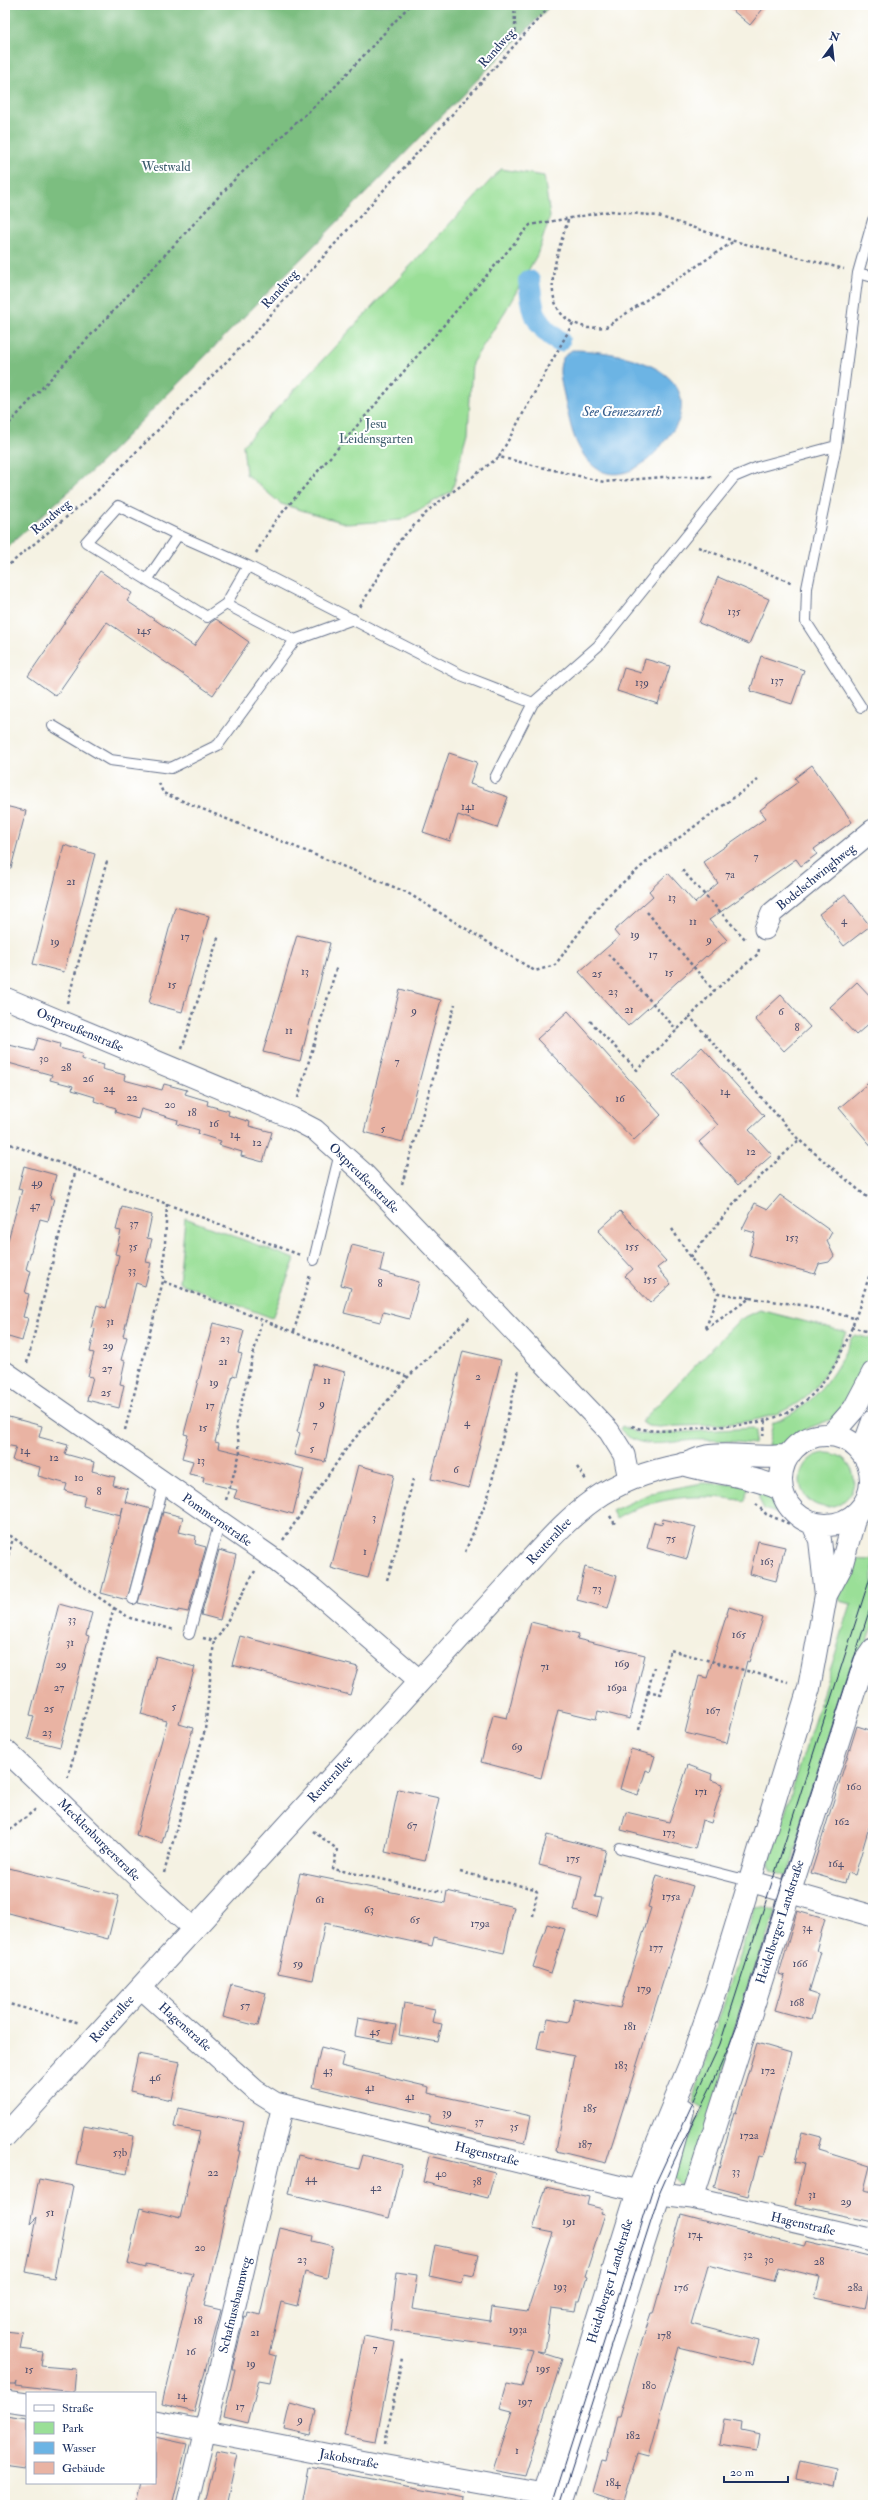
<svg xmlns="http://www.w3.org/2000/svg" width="878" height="2510" font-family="'IM FELL Double Pica',serif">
  <rect width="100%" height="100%" fill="#fff"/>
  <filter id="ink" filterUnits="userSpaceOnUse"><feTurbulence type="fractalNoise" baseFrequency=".025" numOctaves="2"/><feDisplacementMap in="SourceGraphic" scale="8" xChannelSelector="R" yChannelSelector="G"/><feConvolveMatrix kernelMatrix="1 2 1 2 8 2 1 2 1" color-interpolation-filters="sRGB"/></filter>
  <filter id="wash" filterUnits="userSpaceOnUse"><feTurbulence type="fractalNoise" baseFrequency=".012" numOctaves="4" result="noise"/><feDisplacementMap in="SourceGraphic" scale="16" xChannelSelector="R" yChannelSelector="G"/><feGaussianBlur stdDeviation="0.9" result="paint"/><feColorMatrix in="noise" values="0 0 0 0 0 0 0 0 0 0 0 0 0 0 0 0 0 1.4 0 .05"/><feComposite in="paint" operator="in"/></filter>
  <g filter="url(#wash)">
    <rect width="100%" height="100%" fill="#f5f2e3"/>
    <path fill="#9adf97" stroke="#5a877a" d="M501 169 544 176 550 217 537 255 506 310 472 363 468 433 452 491 401 520 348 524 281 504 246 474 243 445Z
      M185 1218 295 1259 272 1318 179 1283Z
      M760 1310 846 1332C835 1356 822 1386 799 1402 760 1429 703 1424 659 1427L648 1426 641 1422 739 1320Z
      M855 1335 873 1339V1352L843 1409 835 1418 806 1429 783 1446H768L773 1423C814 1406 834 1378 852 1337Z
      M622 1426 638 1433 651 1434 753 1428 756 1430 754 1444C737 1442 719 1440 702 1440 675 1439 640 1454 620 1429Z
      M800 1480a27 27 0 1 1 54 0a27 27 0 1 1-54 0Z
      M702 1483 748 1485 745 1501C700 1493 657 1495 616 1519L612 1511 651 1493Z
      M759 1489 773 1498 785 1516 764 1509 759 1499Z
      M873 1554V1626L787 1877 772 1871 769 1864 851 1604 840 1601 838 1596 849 1559 871 1560Z
      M762 1906 776 1911 688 2185H679L673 2177 683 2147 703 2109 693 2103 699 2080 755 1907Z"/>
    <path fill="#7bbe80" stroke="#4b766f" d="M5 5H551L97 466 5 549Z"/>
    <path fill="#6cb4e4" stroke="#4472a1" d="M572 350C610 350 700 364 678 422 675 429 668 436 664 442 644 470 607 491 583 454 572 438 569 418 565 400 563 388 556 370 563 358 565 355 569 352 572 350Z"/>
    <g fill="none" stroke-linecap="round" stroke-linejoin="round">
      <path stroke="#6cb4e4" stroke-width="22" d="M529 281C533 310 533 324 559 341"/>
    </g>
    <g id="blocks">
      <path fill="#e9b3a3" d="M726 5H766L750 25Z
        M100 571 132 593 127 601 194 646 210 623 216 619 249 642 213 695 107 622 56 696 28 676Z
        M718 577 769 599 749 644 699 623Z
        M761 656 804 670 792 704 750 691Z
        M645 659 670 666 658 704 617 691 624 668 641 673Z
        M449 753 477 762 470 784 508 797 497 828 458 815 450 841 423 832Z
        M812 765 852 822 814 849 817 854 801 866 796 859 709 920 727 940 707 957 706 956 628 1026 579 972 619 937 614 931 653 896 649 891 668 873 695 903 718 883 703 862 766 818 760 810 798 782 795 778Z
        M5 806 26 811 11 868 5 867Z
        M64 845 95 854 64 972 33 964Z
        M845 894 870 926 844 946 819 914Z
        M175 907 209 916 182 1012 149 1003Z
        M297 935 330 943 300 1061 263 1052Z
        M857 982 873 999V1020L856 1035 830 1007Z
        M400 989 441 1000 403 1142 364 1132Z
        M781 995 810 1027 784 1051 755 1019Z
        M568 1011 661 1115 634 1140 537 1039Z
        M38 1038 60 1044 59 1048 82 1054 81 1059 104 1065 102 1069 125 1075 124 1080 162 1090 164 1084 187 1090 185 1094 208 1101 207 1105 229 1111 228 1115 250 1122 249 1126 272 1132 263 1162 241 1156 242 1152 219 1145 221 1141 198 1134 199 1130 177 1124 178 1120 141 1109 138 1119 115 1112 116 1108 94 1101 95 1097 72 1090 73 1086 50 1080 52 1075 5 1062V1044L34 1051Z
        M702 1047 764 1116 749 1130 772 1155 738 1185 699 1142 718 1125 673 1074Z
        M873 1079V1148L839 1108Z
        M24 1166 56 1175 50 1198H54L48 1221 40 1219 26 1269 31 1271 25 1293 29 1294 23 1317 28 1318 22 1341 5 1336V1239L8 1240 22 1190 18 1189Z
        M780 1195 832 1232 827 1241 834 1256 829 1262 819 1264 815 1274 749 1256 755 1233 742 1229 755 1203 768 1209Z
        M122 1207 152 1215 147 1238 152 1239 146 1262 151 1263 145 1286 136 1283 123 1336 127 1337 121 1360 125 1361 120 1384 124 1385 119 1408 87 1400 93 1377 88 1376 94 1353 90 1352 95 1329 91 1328 97 1305 106 1308 119 1255 115 1254 121 1231 116 1230Z
        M620 1211 666 1261 657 1268 671 1284 650 1303 625 1276 633 1269 598 1231Z
        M352 1245 384 1253 380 1271 419 1282 409 1319 383 1312 380 1322 344 1313 351 1288 341 1285Z
        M213 1323 244 1331 238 1353 242 1354 236 1376 233 1375 215 1442 219 1443 218 1448 304 1469 293 1514 234 1498 237 1490 203 1482 204 1477 189 1474 193 1461 182 1458 188 1435 184 1434Z
        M463 1351 501 1360 469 1488 431 1479Z
        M314 1364 345 1372 325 1462 294 1455 300 1433 297 1432Z
        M5 1416 42 1426 39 1437 68 1445 65 1454 94 1462 92 1471 115 1477 113 1485 128 1489 125 1502 151 1509 127 1600 101 1593 123 1507 121 1515 83 1506 85 1496 65 1491 67 1484 38 1476 40 1467 12 1460 16 1447 5 1445Z
        M358 1465 394 1475 368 1578 331 1568Z
        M163 1512 183 1517 179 1532 196 1536 195 1544 206 1547 188 1612 178 1610V1612L138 1603Z
        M663 1519 696 1527 687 1559 647 1548 654 1522 662 1524Z
        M758 1541 785 1547 776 1581 750 1574Z
        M219 1550 236 1555 220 1620 201 1615Z
        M585 1567 617 1576 608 1608 577 1600Z
        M59 1604 92 1613 86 1635 89 1636 60 1747 28 1739 34 1716 30 1715Z
        M729 1607 763 1618 749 1662 747 1661 727 1743 685 1733 699 1676 707 1678Z
        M531 1622 579 1634 577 1639 645 1655 630 1719 598 1711 596 1719 558 1710 541 1778 481 1762 493 1715 507 1718Z
        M240 1636 358 1667 350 1695 232 1665Z
        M156 1656 195 1667 179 1724 193 1728 162 1843 136 1835 167 1721 141 1714Z
        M857 1726 873 1731V1828L869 1827 855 1875 848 1873 845 1883 811 1873Z
        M631 1749 655 1756 650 1772 646 1770 638 1795 620 1789Z
        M688 1765 712 1774 711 1780 723 1784 711 1823 702 1820 695 1849 621 1830 626 1812 669 1822Z
        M398 1789 439 1798 425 1861 385 1852Z
        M547 1835 606 1850 595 1897 602 1898 597 1917 574 1911 582 1876 539 1865Z
        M5 1867 119 1896 108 1939 5 1912Z
        M300 1873 445 1903 447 1891 514 1907 504 1953 434 1937 432 1946 325 1923 313 1980 278 1973Z
        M657 1875 693 1886 606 2163 556 2151 574 2056 537 2048 541 2030H545L548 2018 569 2022 574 1999 620 2008 651 1908 648 1907Z
        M797 1911 825 1919 816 1951 821 1952 809 1992 818 1995 811 2020 775 2010 785 1976 779 1974Z
        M547 1924 565 1929 551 1973 533 1967Z
        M231 1984 266 1993 258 2026 223 2017Z
        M404 2003 435 2009 432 2022 442 2024 438 2042 399 2035Z
        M358 2018 396 2025 392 2043 355 2036Z
        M757 2043 791 2053 763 2157 759 2156 748 2196 714 2187 734 2112 736 2113Z
        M321 2047 344 2053 341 2066 429 2087 428 2093 531 2116 525 2143 429 2123 431 2115 312 2087Z
        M138 2054 180 2062 172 2100 130 2091Z
        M178 2108 244 2122 238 2151H240L204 2306 221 2310 194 2412 162 2404 193 2274 146 2264V2268L127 2263 140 2208 180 2218 200 2132 174 2127Z
        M84 2126 134 2136 127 2174 76 2164Z
        M802 2132 821 2137 818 2150 870 2166 864 2190 873 2192V2222L795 2205 804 2164 795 2162Z
        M298 2155 359 2169 363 2155 402 2165 389 2218 289 2194Z
        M429 2156 495 2172 488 2198 423 2182Z
        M39 2179 73 2186 54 2278 26 2272 37 2217 30 2224Z
        M546 2187 589 2197 587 2205 603 2209 601 2213 605 2214 585 2276 587 2277 580 2301H577L575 2311 551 2308 545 2352 537 2351 562 2359 525 2476 493 2470 512 2411 500 2408 507 2384 522 2387 533 2350 390 2330 397 2272 417 2275 412 2309 490 2321 492 2307 527 2312 553 2233 533 2229Z
        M681 2215 804 2247 806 2241 873 2257V2291L869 2290 865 2309 815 2298 820 2277 778 2267 774 2281 708 2265 691 2324 759 2341 753 2365 679 2347 649 2455 638 2452 623 2502 593 2492 602 2461 606 2462 617 2416H620L636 2359 651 2314H653Z
        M280 2228 313 2236 312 2241 333 2246 327 2278 305 2272 297 2306 281 2302 269 2354 276 2356 270 2382 259 2380 248 2423 224 2417 235 2369H232L245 2316 247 2317 248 2312 260 2315Z
        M435 2245 479 2254 474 2276 464 2274 462 2283 429 2276Z
        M5 2331 23 2333 20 2349 43 2352 41 2366 76 2369 74 2392 15 2385 16 2381 15 2384H5Z
        M364 2336 395 2342 376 2442 344 2436Z
        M290 2403 316 2410 310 2435 284 2429Z
        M5 2416 27 2419V2468L5 2465Z
        M724 2419 742 2422 741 2430 760 2434 757 2451 720 2445Z
        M155 2437 187 2444 172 2505H135L140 2483H155Z
        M217 2451 237 2455 226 2505H205Z
        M800 2461 836 2469 833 2487 796 2479Z
        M309 2467 465 2497 464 2505H302Z"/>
    </g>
  </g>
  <g filter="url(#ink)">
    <use href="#blocks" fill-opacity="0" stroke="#67738d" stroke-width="1"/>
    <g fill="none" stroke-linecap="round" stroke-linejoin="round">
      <g stroke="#67738d" stroke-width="12">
        <path id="service" d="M858 273 873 277
          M248 566 226 604 207 617 86 542 118 506 178 535 248 566 461 675 533 703
          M147 580 178 535
          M226 604 295 640
          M861 707 806 622 807 588 836 446 858 273 873 220
          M53 726 110 760 171 768 218 745 295 640 353 619
          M495 778 533 703 598 646 734 477 758 467 836 446
          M314 1260 340 1153
          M133 1599 164 1484
          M189 1634 220 1521
          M620 1848 749 1881"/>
      </g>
      <g stroke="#67738d" stroke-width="23">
        <path id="minor" d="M765 929 772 913 873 830
          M5 998 292 1118 315 1130 362 1172 609 1431 624 1455 629 1479
          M5 1372 271 1557 313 1589 420 1681
          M5 1750C69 1809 129 1872 194 1929
          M749 1881 873 1916
          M141 1988 256 2091 275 2103 638 2191 692 2198 873 2240
          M692 2198 864 1662 873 1649
          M5 2401 27 2404
          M155 2421 381 2465 561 2497
          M187 2505 283 2105"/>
      </g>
      <g stroke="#67738d" stroke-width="24">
        <path id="tertiary" d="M781 1480a45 45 0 1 1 90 0a45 45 0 1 1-90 0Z
          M831 1435 854 1409 873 1373
          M864 1456V1446L873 1421
          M683 1464C715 1474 753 1475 782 1490
          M813 1524 820 1540 826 1595
          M5 2136 512 1580C568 1520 595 1481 681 1465 691 1463 700 1457 710 1456 737 1453 763 1460 789 1455
          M541 2505 638 2191 691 2062 718 1985 809 1688 826 1595 841 1567 855 1516
          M560 2505 660 2192 683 2110"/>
      </g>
      <path stroke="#67738d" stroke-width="2.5" stroke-dasharray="3 3" stroke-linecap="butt" d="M514 5 516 41
        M568 220C559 250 536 303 573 323
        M5 428 236 178 331 91 410 5
        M499 457 573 323 588 328 606 327 734 241
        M698 547 793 583
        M256 553 275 521 530 225 611 211 658 216 734 241 844 269
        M5 568 93 495 248 340 551 5
        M360 607 400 540 431 508 499 457 604 482 662 477H714
        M159 783 163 793 406 892 535 971 555 965 605 898 650 859 758 780
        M682 870 746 940
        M647 912 714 991
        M759 949 758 954 714 991 690 1017 799 1140 873 1202
        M608 954 677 1030
        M67 1003 107 861
        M590 1021 637 1070 690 1017
        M182 1049 219 935
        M298 1098 337 966
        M5 1142 300 1255
        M402 1184 455 1004
        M167 1204 163 1281 408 1377
        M672 1229 690 1257
        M750 1298 808 1306 854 1318
        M851 1327 873 1333
        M706 1328 718 1293
        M706 1329 750 1298 718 1293 690 1257 743 1193 799 1140
        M294 1331 310 1275
        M27 1363 76 1169
        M632 1426C654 1435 684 1429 707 1427 732 1426 756 1425 779 1416 839 1393 854 1319 873 1265
        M125 1430 163 1281
        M763 1436 766 1420
        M577 1467 586 1480
        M226 1500 240 1453 236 1425 262 1319
        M756 1504 766 1514 792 1525
        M610 1516 615 1524
        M5 1532 114 1608 67 1780
        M283 1540 349 1445 408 1377 471 1316
        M465 1552 488 1497 519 1370
        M5 1567 13 1538
        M387 1580 397 1547 413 1479
        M114 1608 130 1618 175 1630
        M203 1638 214 1641 220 1634 255 1571
        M654 1667 648 1691 661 1694 670 1650 788 1682
        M639 1730 648 1691
        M313 1831 337 1849 333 1869 443 1892
        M5 1834 36 1809
        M460 1872 535 1889 537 1892 533 1916
        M164 1873 205 1730 214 1641
        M5 2003 80 2023
        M385 2444 402 2358"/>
      <use href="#service" stroke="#fff" stroke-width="10"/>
      <use href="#minor" stroke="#fff" stroke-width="21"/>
      <use href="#tertiary" stroke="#fff" stroke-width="22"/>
      <path stroke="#1b2f5e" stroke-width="1" d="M552 2505 652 2191 720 2044 873 1568
        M560 2505 660 2192C684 2135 716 2084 737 2025L873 1599"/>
    </g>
  </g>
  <g text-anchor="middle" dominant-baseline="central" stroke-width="4" stroke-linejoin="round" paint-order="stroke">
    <g font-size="11" fill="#4e506f">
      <text x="734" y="611">135</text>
      <text x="144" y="630">145</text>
      <text x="777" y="680">137</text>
      <text x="642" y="682">139</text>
      <text x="468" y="806">141</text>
      <text x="756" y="856">7</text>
      <text x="730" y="874">7a</text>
      <text x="71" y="881">21</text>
      <text x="672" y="897">13</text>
      <text x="844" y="920">4</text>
      <text x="693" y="921">11</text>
      <text x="635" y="934">19</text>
      <text x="185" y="936">17</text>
      <text x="709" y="939">9</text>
      <text x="55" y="941">19</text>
      <text x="653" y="954">17</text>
      <text x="305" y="971">13</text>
      <text x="669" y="972">15</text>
      <text x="597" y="973">25</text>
      <text x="172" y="984">15</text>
      <text x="613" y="991">23</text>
      <text x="629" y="1009">21</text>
      <text x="414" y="1010">9</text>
      <text x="781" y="1011">6</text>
      <text x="797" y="1027">8</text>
      <text x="289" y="1030">11</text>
      <text x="44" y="1058">30</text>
      <text x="397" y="1061">7</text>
      <text x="66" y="1067">28</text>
      <text x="88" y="1078">26</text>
      <text x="109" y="1088">24</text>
      <text x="725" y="1091">14</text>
      <text x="132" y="1097">22</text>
      <text x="620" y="1098">16</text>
      <text x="170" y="1104">20</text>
      <text x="192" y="1112">18</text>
      <text x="214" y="1123">16</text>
      <text x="383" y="1128">5</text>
      <text x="235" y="1134">14</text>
      <text x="257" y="1142">12</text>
      <text x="751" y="1151">12</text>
      <text x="37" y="1182">49</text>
      <text x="35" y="1205">47</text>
      <text x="134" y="1223">37</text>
      <text x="792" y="1237">153</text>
      <text x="133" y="1246">35</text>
      <text x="632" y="1246">155</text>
      <text x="132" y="1270">33</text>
      <text x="650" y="1279">155</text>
      <text x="380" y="1283">8</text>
      <text x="110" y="1321">31</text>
      <text x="225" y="1338">23</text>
      <text x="108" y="1345">29</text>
      <text x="223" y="1361">21</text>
      <text x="107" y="1368">27</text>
      <text x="478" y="1376">2</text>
      <text x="327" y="1380">11</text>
      <text x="214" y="1382">19</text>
      <text x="106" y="1392">25</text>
      <text x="322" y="1403">9</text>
      <text x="210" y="1405">17</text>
      <text x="467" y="1422">4</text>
      <text x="315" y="1424">7</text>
      <text x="203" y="1427">15</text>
      <text x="312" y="1448">5</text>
      <text x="25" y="1450">14</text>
      <text x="54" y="1457">12</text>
      <text x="201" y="1460">13</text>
      <text x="456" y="1469">6</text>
      <text x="79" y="1477">10</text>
      <text x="99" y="1491">8</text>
      <text x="374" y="1517">3</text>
      <text x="671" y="1538">75</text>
      <text x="365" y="1551">1</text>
      <text x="767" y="1561">163</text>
      <text x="597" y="1588">73</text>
      <text x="72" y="1619">33</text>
      <text x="739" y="1634">165</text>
      <text x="70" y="1642">31</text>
      <text x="622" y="1663">169</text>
      <text x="61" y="1664">29</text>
      <text x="545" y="1666">71</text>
      <text x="59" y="1687">27</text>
      <text x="617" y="1687">169a</text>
      <text x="174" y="1706">5</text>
      <text x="49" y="1708">25</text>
      <text x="713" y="1710">167</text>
      <text x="47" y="1732">23</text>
      <text x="517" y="1746">69</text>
      <text x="854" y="1786">160</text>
      <text x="701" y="1791">171</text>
      <text x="842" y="1821">162</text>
      <text x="412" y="1825">67</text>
      <text x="669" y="1832">173</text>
      <text x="573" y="1858">175</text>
      <text x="836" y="1863">164</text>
      <text x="671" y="1896">175a</text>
      <text x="320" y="1899">61</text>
      <text x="369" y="1909">63</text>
      <text x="415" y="1919">65</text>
      <text x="480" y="1923">179a</text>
      <text x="807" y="1927">34</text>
      <text x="656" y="1947">177</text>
      <text x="298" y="1963">59</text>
      <text x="800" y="1963">166</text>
      <text x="644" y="1988">179</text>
      <text x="797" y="2002">168</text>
      <text x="245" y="2005">57</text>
      <text x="630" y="2026">181</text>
      <text x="375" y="2031">45</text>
      <text x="621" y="2065">183</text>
      <text x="328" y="2070">43</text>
      <text x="768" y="2070">172</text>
      <text x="155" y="2077">46</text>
      <text x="370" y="2087">41</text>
      <text x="410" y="2096">41</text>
      <text x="590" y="2108">185</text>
      <text x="447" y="2112">39</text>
      <text x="479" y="2121">37</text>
      <text x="514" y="2126">35</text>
      <text x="749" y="2135">172a</text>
      <text x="585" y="2144">187</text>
      <text x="120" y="2152">53b</text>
      <text x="736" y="2171">33</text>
      <text x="213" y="2172">22</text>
      <text x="441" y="2173">40</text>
      <text x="311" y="2178">44</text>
      <text x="477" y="2181">38</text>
      <text x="376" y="2187">42</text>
      <text x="812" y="2194">31</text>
      <text x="846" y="2201">29</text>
      <text x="50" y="2212">51</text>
      <text x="569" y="2221">191</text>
      <text x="695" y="2234">174</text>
      <text x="200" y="2247">20</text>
      <text x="748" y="2254">32</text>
      <text x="302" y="2259">23</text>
      <text x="769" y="2259">30</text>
      <text x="819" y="2261">28</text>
      <text x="560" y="2286">193</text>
      <text x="681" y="2287">176</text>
      <text x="855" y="2287">28a</text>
      <text x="198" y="2320">18</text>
      <text x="518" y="2329">193a</text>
      <text x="255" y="2332">21</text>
      <text x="664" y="2335">178</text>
      <text x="375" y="2348">7</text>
      <text x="191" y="2351">16</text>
      <text x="251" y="2363">19</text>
      <text x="543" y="2368">195</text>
      <text x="29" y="2369">15</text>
      <text x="649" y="2385">180</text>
      <text x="182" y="2395">14</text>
      <text x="525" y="2401">197</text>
      <text x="240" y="2406">17</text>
      <text x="300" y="2419">9</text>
      <text x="633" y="2435">182</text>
      <text x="517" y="2450">1</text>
      <text x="613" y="2482">184</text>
    </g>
    <g font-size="13" fill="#1b2f5e" stroke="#fff">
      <text transform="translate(497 48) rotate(-48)">Randweg</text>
      <text transform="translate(280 289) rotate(-48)">Randweg</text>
      <text transform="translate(51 517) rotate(-40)">Randweg</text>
      <text transform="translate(816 877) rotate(-39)">Bodelschwinghweg</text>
      <text transform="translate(80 1030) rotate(23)">Ostpreußenstraße</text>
      <text transform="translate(364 1178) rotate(45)">Ostpreußenstraße</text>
      <text transform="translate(217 1520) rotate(35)">Pommernstraße</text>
      <text transform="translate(549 1541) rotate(-47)">Reuterallee</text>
      <text transform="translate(330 1779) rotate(-47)">Reuterallee</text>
      <text transform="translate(99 1840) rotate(45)">Mecklenburgerstraße</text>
      <text transform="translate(780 1922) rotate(-72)">Heidelberger Landstraße</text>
      <text transform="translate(112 2019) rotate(-48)">Reuterallee</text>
      <text transform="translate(185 2027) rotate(42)">Hagenstraße</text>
      <text transform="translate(487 2154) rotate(14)">Hagenstraße</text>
      <text transform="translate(803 2224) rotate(13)">Hagenstraße</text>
      <text transform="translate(610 2281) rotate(-73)">Heidelberger Landstraße</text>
      <text transform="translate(235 2305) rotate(-76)">Schafnussbaumweg</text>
      <text transform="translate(349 2459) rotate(11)">Jakobstraße</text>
    </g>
    <g font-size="13" fill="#3b5b6c" stroke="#fff">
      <text x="166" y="167">Westwald</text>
      <text x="376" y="424">Jesu<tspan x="376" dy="15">Leidensgarten</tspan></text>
    </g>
    <g font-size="14" font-style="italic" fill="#375e8d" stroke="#fff">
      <text x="622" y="411">See Genezareth</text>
    </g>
  </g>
  <rect width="878" height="2510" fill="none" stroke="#fff" stroke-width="20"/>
  <rect x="26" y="2392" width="130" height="92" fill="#ffffff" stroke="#a4acbf"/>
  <rect x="34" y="2405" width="20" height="6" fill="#ffffff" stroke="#a4acbf"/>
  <text x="62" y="2412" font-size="12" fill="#1b2f5e">Straße</text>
  <rect x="34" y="2422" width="20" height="12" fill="#9adf97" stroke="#a4acbf"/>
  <text x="62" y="2432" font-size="12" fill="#1b2f5e">Park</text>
  <rect x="34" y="2442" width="20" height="12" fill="#6cb4e4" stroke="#a4acbf"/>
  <text x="62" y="2452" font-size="12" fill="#1b2f5e">Wasser</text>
  <rect x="34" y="2462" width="20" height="12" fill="#e9b3a3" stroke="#a4acbf"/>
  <text x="62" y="2472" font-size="12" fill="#1b2f5e">Gebäude</text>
  <g transform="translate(832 46) rotate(15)" stroke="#ffffff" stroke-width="3" paint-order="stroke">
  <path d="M0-3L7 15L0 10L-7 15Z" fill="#1b2f5e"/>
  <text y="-6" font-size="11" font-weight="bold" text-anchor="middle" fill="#1b2f5e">N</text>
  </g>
  <path d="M724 2476v6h64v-6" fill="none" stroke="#1b2f5e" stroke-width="2"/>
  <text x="730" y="2476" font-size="12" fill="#1b2f5e" stroke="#ffffff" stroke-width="3" paint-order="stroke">20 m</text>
</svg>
